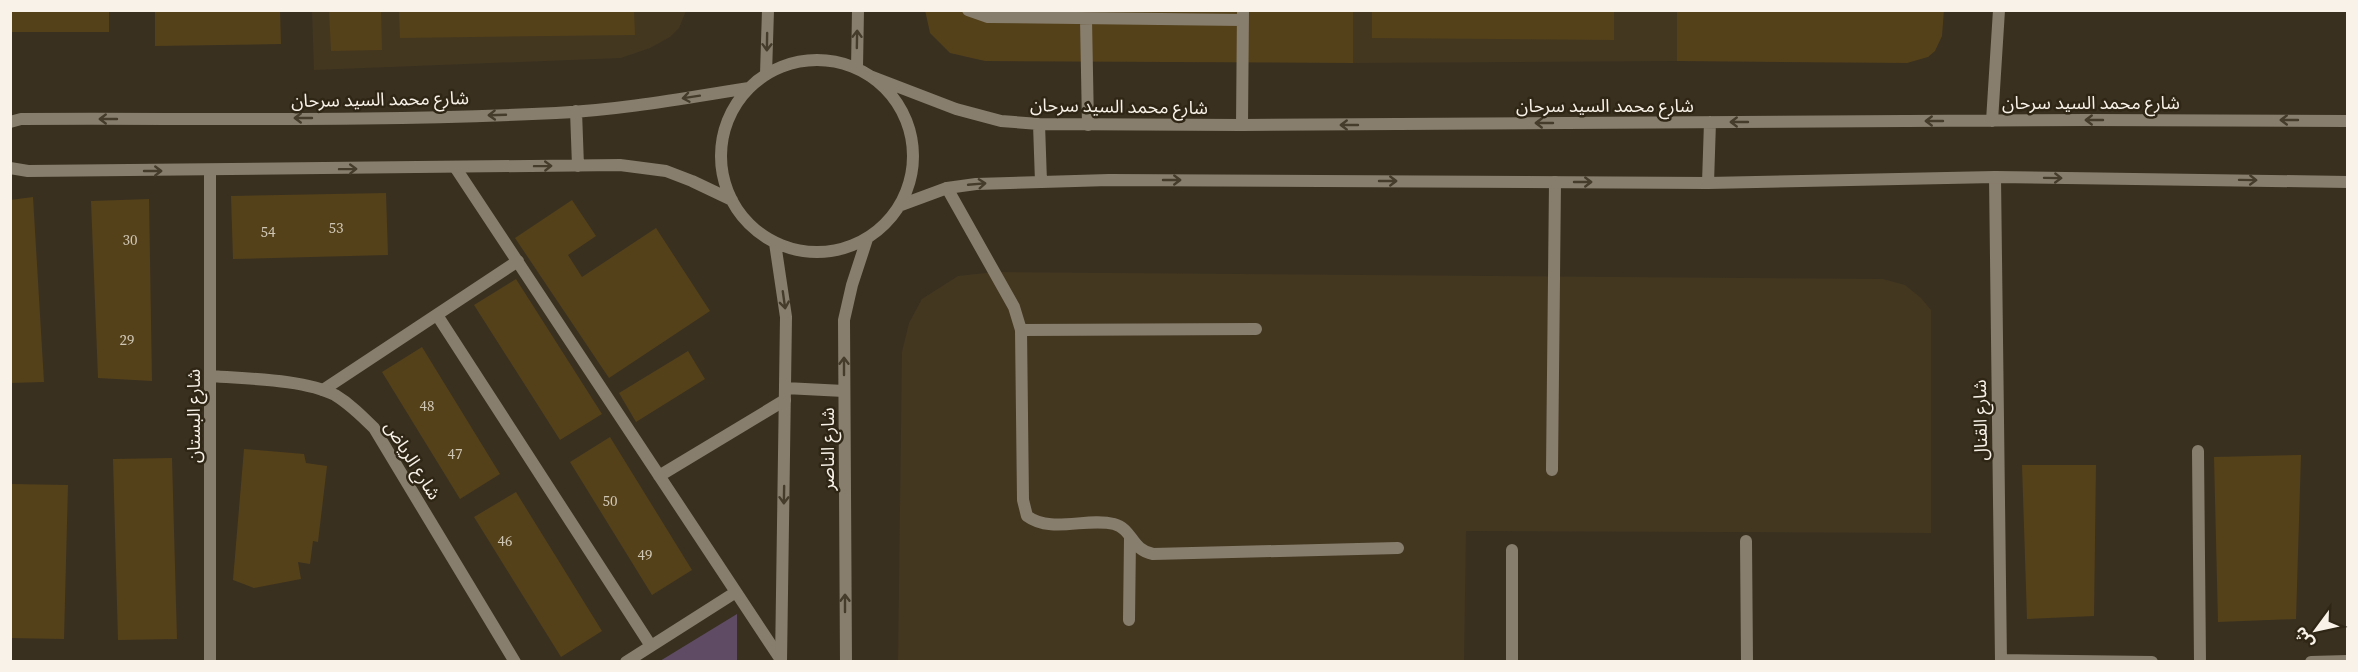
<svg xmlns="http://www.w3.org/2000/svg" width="2358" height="672" font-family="'Source Serif 4','Noto Sans Arabic',serif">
  <rect width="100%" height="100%" fill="#393020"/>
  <path fill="#433720" d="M312 11H686L679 28 670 37 650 48 621 58 314 70Z
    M1353 11H1677V61L1353 63Z
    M995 272 1883 279 1905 285 1921 298 1931 310V533L1466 531 1464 661 898 662 902 352 909 323 922 299 958 276Z"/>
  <path fill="#5f4c64" d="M737 614V661H660Z"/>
  <path fill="#54411a" d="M10 10H109V32H10Z
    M155 10H280L281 44 155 46Z
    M329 10H381L382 50 331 51Z
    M399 10H634L635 35 400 38Z
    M925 10H1353V63L985 61 950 53 930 33Z
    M1372 10H1614V40L1372 38Z
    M1677 10H1944L1942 36 1935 51 1928 57 1907 63 1677 61Z
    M386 193 388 255 233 259 231 196Z
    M33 197 44 382 10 383V200Z
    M149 199 152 381 98 378 91 201Z
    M572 200 596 236 568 255 582 277 656 228 710 311 609 378 515 238Z
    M516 279 602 414 560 440 474 305Z
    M422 347 500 474 460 499 382 372Z
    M688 351 705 379 636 422 619 393Z
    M610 437 692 570 652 595 570 462Z
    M244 449 304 454 306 463 327 466 318 542 313 541 310 564 298 562 301 579 254 588 233 580Z
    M2301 455 2296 619 2218 622 2214 457Z
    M172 458 177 639 118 640 113 459Z
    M2022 465H2096L2094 616 2027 619Z
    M12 484 68 485 64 639 10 638Z
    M516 492 602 631 561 657 474 517Z"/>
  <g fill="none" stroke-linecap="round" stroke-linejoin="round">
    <path stroke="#887e6d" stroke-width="12" d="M968 10 988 17 1242 20
      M1086 19 1088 125
      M1242 125 1243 10
      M455 167 781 660
      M947 188 1014 307 1021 330 1023 500 1027 516C1051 534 1087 517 1114 524 1133 529 1131 550 1153 554L1398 548
      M437 315 651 646
      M1021 330 1256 329
      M323 390 518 261
      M1552 470 1555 182
      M659 476 785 400
      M1129 620 1130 538
      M626 662 736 592"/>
    <path stroke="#887e6d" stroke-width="12" d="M210 171V662
      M1995 177 2001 662
      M211 376C247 379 304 379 335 395 350 404 362 416 374 428L515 662
      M2198 451 2200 662
      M1746 541 1747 662
      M1512 550V662
      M2001 660 2152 662
      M2311 662 2348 661"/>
    <path stroke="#887e6d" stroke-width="12" d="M721 156a96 96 0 1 1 192 0a96 96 0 1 1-192 0Z
      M857 68 858 10
      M766 74 768 10
      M870 76 956 109 1001 121 1039 124 1242 125 2088 120 2348 121
      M576 111 578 166
      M1992 121 1999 10
      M10 122 21 119C199 118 378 122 556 113 621 110 685 98 749 88
      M1039 124 1041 182
      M10 168 28 171 620 165 666 171 692 181 732 200
      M1708 183 1710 122
      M901 205 947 188 976 184 1109 180 1708 183 1995 177 2348 182
      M775 243 786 317 781 662
      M785 388 844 391
      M846 662 844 320 852 285 867 239"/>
  </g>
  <defs><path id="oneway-shaft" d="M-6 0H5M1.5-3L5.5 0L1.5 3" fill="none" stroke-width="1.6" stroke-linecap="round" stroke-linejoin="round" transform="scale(1.5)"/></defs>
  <g stroke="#453c2c">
    <use href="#oneway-shaft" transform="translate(857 39) rotate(-89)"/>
    <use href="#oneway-shaft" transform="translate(767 42) rotate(91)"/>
    <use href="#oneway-shaft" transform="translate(691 97) rotate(171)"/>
    <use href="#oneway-shaft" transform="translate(497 115) rotate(178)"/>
    <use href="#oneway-shaft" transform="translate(303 118) rotate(180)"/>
    <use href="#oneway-shaft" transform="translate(108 119) rotate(180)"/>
    <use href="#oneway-shaft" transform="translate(2094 120) rotate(-180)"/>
    <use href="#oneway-shaft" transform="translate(2289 120) rotate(-180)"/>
    <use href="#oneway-shaft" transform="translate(1934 121) rotate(180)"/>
    <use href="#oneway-shaft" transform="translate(1739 122) rotate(180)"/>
    <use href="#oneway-shaft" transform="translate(1544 123) rotate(180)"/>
    <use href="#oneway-shaft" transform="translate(1349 125) rotate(180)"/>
    <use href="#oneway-shaft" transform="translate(543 166) rotate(-1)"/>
    <use href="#oneway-shaft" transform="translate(348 169) rotate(-1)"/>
    <use href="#oneway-shaft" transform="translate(153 171)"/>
    <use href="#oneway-shaft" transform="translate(2053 178) rotate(1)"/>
    <use href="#oneway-shaft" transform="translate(1172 180)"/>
    <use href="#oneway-shaft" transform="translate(2248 180) rotate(1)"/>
    <use href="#oneway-shaft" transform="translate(1388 181)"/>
    <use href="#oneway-shaft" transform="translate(1583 182)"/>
    <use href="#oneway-shaft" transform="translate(977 184) rotate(-5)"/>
    <use href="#oneway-shaft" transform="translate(784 300) rotate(82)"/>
    <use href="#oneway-shaft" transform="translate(844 366) rotate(-90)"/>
    <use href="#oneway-shaft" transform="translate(784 495) rotate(91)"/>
    <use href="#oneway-shaft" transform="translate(845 603) rotate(-90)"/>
  </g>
  <g text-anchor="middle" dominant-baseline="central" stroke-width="5" stroke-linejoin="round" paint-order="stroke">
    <g font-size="15" fill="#cfc6b4">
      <text x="336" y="227">53</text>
      <text x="268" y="231">54</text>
      <text x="130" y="239">30</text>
      <text x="127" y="339">29</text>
      <text x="427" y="405">48</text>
      <text x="455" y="453">47</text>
      <text x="610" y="500">50</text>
      <text x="505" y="540">46</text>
      <text x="645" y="554">49</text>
    </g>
    <g font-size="18" fill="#f8f2e8" stroke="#2f2616">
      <text transform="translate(380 99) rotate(-1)">شارع محمد السيد سرحان</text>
      <text x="2091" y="102">شارع محمد السيد سرحان</text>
      <text x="1605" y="105">شارع محمد السيد سرحان</text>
      <text transform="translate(1119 106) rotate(1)">شارع محمد السيد سرحان</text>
      <text transform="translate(193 416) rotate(-90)">شارع البستان</text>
      <text transform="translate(1980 420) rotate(-91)">شارع القنال</text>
      <text transform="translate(827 449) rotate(-90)">شارع الناصر</text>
      <text transform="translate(413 460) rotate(58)">شارع الرياض</text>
    </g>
  </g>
  <rect width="2358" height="672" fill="none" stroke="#f8f2e8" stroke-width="24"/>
  <g transform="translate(2316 630) rotate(237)" stroke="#2f2616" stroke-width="4.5" paint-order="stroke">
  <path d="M0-4.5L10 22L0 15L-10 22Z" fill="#f8f2e8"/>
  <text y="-9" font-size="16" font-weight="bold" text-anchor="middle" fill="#f8f2e8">ش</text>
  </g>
</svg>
